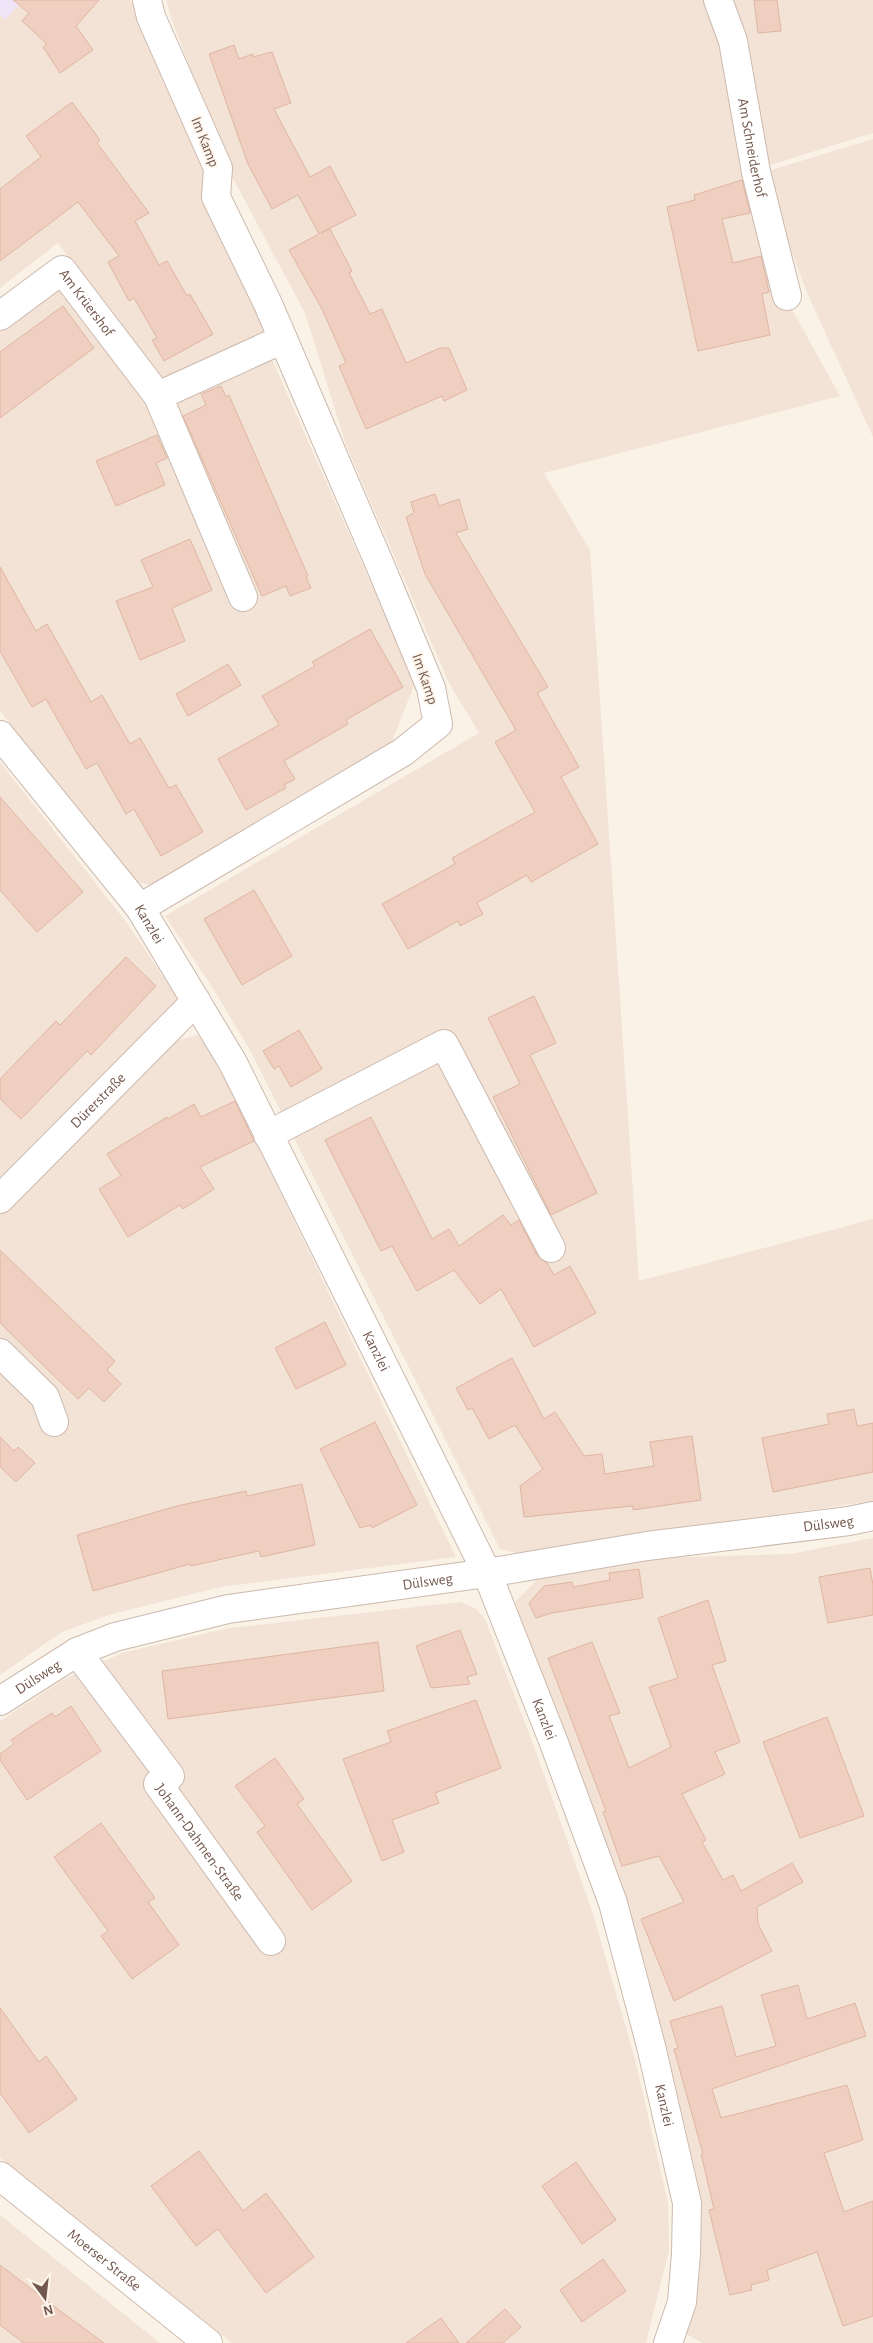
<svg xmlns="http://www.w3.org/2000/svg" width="873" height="2343" font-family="'Alegreya Sans',sans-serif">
  <rect width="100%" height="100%" fill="#fbf2e7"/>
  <path fill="#f2e3d6" d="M0 0H130L153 32 269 336 160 386 58 243 0 288Z
    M166 0H712L785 297 840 396 544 473 590 550 639 1281 873 1219V1501L645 1534 523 1555 500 1549 251 1052 212 987 165 916 479 733 449 683 346 445 305 313 230 173 174 26Z
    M726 0H873V133L760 168Z
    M873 139V437L808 295 761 173Z
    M56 286 151 409 270 355 415 683 392 741 156 886 131 881 0 711V327Z
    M0 762 127 923 179 1000 0 1183Z
    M198 1035 218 1063 456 1557 221 1587 109 1615 62 1632 0 1675V1215L167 1043Z
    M873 1538V2343H703L681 2332 697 2204 692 2158 662 2050 564 1735 515 1602 540 1577 649 1558 790 1554Z
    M460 1602 475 1608 485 1619 535 1749 593 1914 635 2059 668 2203 669 2250 646 2343H232L0 2158V1721L66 1678 122 1653 229 1628Z
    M0 2215 160 2343H0Z"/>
  <path fill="#efe4f7" d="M0 0H23L5 20 0 14Z"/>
  <path fill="#efcfc0" stroke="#e0b5a2" d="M13 0H99L76 26 93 50 60 73 43 47 47 44 22 21 29 13Z
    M754 0H777L781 31 758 33Z
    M234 45 239 59 253 54V57L272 52 291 103 274 109 310 177 330 166 356 215 321 233 330 229 352 271 349 273 370 314 382 309 406 363 440 348H449L467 390 444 401 442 396 366 429 339 366 346 363 322 309 289 250 319 234 298 195 272 209 248 164 209 54Z
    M72 102 100 140 97 143 149 213 135 221 159 265 167 261 187 296 190 294 213 334 164 361 152 340 157 338 134 298 129 301 108 262 119 256 78 202 0 261V189L41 157 26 136Z
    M742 180 750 213 722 219 733 263 761 256 769 292 762 294 770 335 698 351 667 207 695 200 694 195Z
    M63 306 94 348 0 418V352Z
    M221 386 226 397 229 395 308 576 306 577 311 588 290 596 286 586 262 596 183 416 206 405 201 394Z
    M157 435 167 458 156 463 165 485 116 506 96 461Z
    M435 494 439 506 459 499 468 529 456 533 548 687 537 693 579 767 561 777 598 844 531 882 527 875 477 903 483 914 460 926 458 921 408 949 382 904 455 864 452 858 535 812 495 742 516 730 425 574 406 517 414 513 411 502Z
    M190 539 212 590 172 608 185 641 140 660 116 601 153 587 141 560Z
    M0 567 36 631 47 624 91 702 102 695 130 744 140 738 169 788 176 785 203 832 161 856 134 809 126 814 97 763 86 769 46 699 32 707 0 651Z
    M370 629 403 687 346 720 348 724 284 761 295 779 284 785 286 788 246 810 218 759 279 725 262 696 315 666 312 662Z
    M228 664 241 685 188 716 176 694Z
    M0 797 83 892 37 932 0 890Z
    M254 890 292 956 242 985 204 919Z
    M126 957 156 986 91 1055 87 1051 21 1119 0 1099V1079L56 1021 60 1025Z
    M534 996 556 1043 530 1055 597 1193 551 1215 493 1097 520 1084 488 1018Z
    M299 1030 322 1069 291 1087 279 1066 274 1069 263 1051Z
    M235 1101 254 1141 200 1167 214 1189 183 1209 180 1205 128 1237 99 1189 121 1176 107 1154 167 1117 168 1119 194 1104 201 1117Z
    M371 1117 432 1239 449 1229 459 1246 503 1215 511 1225 519 1220 537 1255 547 1263 554 1275 570 1266 596 1313 534 1347 501 1289 480 1304 454 1270 417 1291 392 1246 381 1251 325 1140Z
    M0 1250 115 1361 107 1370 121 1384 104 1402 89 1388 78 1399 0 1323Z
    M325 1322 346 1365 296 1389 275 1348Z
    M512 1358 544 1419 555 1412 584 1456 602 1454 605 1474 654 1466 650 1442 692 1436 701 1500 633 1510V1506L524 1517 520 1486 543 1469 515 1425 489 1439 472 1408 468 1410 456 1388Z
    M854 1409 857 1426 873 1423V1472L773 1492 762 1438 829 1424 827 1414Z
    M375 1422 417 1505 372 1528 371 1525 360 1528 320 1449Z
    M0 1437 14 1451 18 1447 35 1463 16 1482 0 1467Z
    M302 1484 315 1545 261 1557 259 1551 191 1566 190 1564 93 1591 77 1535 177 1506 246 1491 247 1496Z
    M870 1568 873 1585V1615L828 1623 819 1577Z
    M639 1569 643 1598 552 1613 536 1618 529 1603 544 1586 572 1582 573 1587 610 1580 609 1573Z
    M708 1600 726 1661 712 1665 740 1742 715 1752 725 1774 682 1794 706 1840 702 1842 723 1880 733 1875 741 1891 792 1863 803 1882 757 1907 758 1924 772 1951 674 2001 641 1919 684 1902 659 1856 622 1866 603 1812 606 1811 548 1658 592 1642 620 1713 609 1716 629 1768 671 1747 649 1687 678 1678 658 1618Z
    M460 1630 477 1674 467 1677 470 1684 431 1688 416 1646Z
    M378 1642 384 1691 168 1719 162 1671Z
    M476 1700 501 1768 435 1793 439 1803 392 1820 404 1852 382 1861 343 1759 391 1742 387 1731Z
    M71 1706 101 1751 27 1800 0 1760V1754L14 1744 11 1740 30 1727 52 1713 55 1717Z
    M827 1717 864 1816 800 1838 763 1742Z
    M275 1758 304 1799 297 1804 352 1881 312 1910 257 1832 265 1826 235 1786Z
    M101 1823 155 1898 148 1902 179 1945 132 1979 101 1936 108 1931 54 1857Z
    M798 1985 807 2019 855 2003 866 2036 712 2089 721 2118 847 2085 863 2140 824 2153 844 2212 873 2201V2316L843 2326 817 2252 767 2270 769 2280 751 2285 752 2290 730 2295 709 2210 714 2209 701 2154H703L674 2049 678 2048 670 2021 722 2006 736 2057 776 2046 761 1995Z
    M0 2008 39 2062 46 2056 77 2099 29 2133 0 2093Z
    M199 2151 243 2211 266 2193 314 2257 266 2293 218 2229 196 2246 151 2186Z
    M576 2162 616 2220 582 2244 542 2186Z
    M603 2259 626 2291 582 2322 560 2290Z
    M0 2265 63 2313 104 2343H24L0 2325Z
    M505 2309 521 2327 503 2343H466Z
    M441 2318 459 2343H406Z"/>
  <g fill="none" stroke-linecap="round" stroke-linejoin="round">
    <g stroke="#ccb9ae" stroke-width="30">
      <g id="street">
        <path id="s1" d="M718 0 733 41 756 172 787 296"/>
        <path id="s2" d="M0 316 62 270 158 396 243 597"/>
        <path d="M158 396 283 339"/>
        <path id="s3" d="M0 735 140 908 233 1063 487 1573 554 1743 613 1903 651 2046 687 2203 686 2254 682 2302 668 2343"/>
        <path d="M140 908 403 752 438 724 431 688 380 565 268 304 216 197 218 168 151 17 147 0"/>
        <path d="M268 1135 444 1044 551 1248"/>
        <path id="s4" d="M0 1199 196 1001"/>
        <path d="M0 1353 45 1397 54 1422"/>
        <path id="s5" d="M77 1652 170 1776 158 1784 271 1941"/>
        <path id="s6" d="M0 1701 77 1652 115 1637 228 1609 487 1573 647 1546 849 1521 873 1516"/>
      </g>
    </g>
    <g stroke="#d1bbae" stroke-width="30">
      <g id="secondary">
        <path id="s7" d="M0 2176 208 2343"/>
      </g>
    </g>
    <use href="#street" stroke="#fff" stroke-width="28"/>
    <use href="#secondary" stroke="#fff" stroke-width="28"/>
  </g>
  <g text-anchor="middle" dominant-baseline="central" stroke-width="4" stroke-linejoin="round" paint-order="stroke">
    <g font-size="15" fill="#73584d" stroke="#fef6ed">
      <text transform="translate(205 142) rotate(68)">Im Kamp</text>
      <text stroke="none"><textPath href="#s1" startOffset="152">Am Schneiderhof</textPath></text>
      <text stroke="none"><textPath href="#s2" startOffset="118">Am Krüershof</textPath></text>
      <text transform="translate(425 679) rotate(71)">Im Kamp</text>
      <text stroke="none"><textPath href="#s3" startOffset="241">Kanzlei</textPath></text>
      <text stroke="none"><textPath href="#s4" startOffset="139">Dürerstraße</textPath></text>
      <text stroke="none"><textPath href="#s3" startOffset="725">Kanzlei</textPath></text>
      <text stroke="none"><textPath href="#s6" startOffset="855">Dülsweg</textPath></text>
      <text stroke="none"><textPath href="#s6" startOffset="450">Dülsweg</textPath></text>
      <text stroke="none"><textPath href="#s6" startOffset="45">Dülsweg</textPath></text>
      <text stroke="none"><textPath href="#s3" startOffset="1130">Kanzlei</textPath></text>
      <text stroke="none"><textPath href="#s5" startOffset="241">Johann-Dahmen-Straße</textPath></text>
      <text stroke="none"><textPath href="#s3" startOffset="1535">Kanzlei</textPath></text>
      <text stroke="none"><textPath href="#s7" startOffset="134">Moerser Straße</textPath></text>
    </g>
  </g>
  <g transform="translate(45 2298) rotate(165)" stroke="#fef6ed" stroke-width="4" paint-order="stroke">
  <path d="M0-4L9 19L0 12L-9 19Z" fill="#73584d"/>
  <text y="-8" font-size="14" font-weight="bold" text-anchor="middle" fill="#73584d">N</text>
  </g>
</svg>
